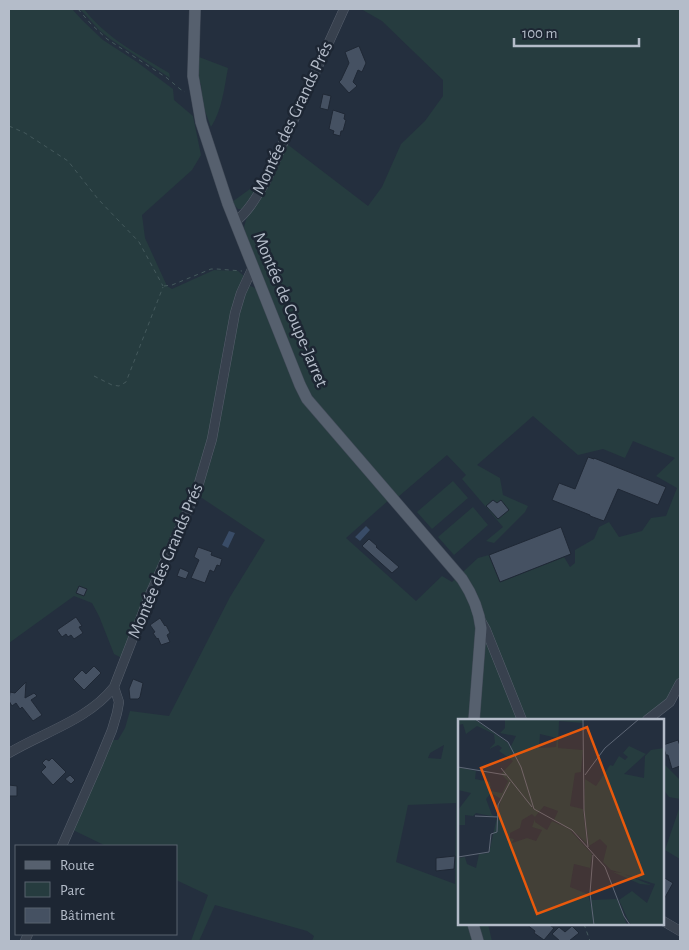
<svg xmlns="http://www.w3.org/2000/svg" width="689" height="950" font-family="'Alegreya Sans',sans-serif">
  <rect width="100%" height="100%" fill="#242f3e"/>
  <path fill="#263c3f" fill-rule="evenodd" d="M9 9H72L82 20 103 40 137 62 173 89 174 100 193 116 201 155 192 170 142 215 145 238 167 286 172 289 214 270 238 271 244 276 231 314 225 339 210 433 200 467 191 493 172 532 122 658 114 654 99 616 92 603 74 596 9 643Z
    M80 9H84C106 38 138 54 169 73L170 78 110 39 99 30Z
    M361 9H680V686L671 705 655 720H459V924H488L492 941H312L314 936 307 931 215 905 199 941H191L208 895 176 880V846H106L73 830 112 740H118L125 728 130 711 169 716 230 597 265 540 199 496 213 454 224 400 237 321 247 288 250 286 253 287 257 290 284 360 297 386 390 499 346 538 416 601 442 576 452 582 478 558 489 555 500 582 564 557 570 567 575 563V550L594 539 599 527 609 522 619 537 642 531 651 518 666 516 677 488 656 476 675 458 633 441 625 458 603 449 578 455 533 416 477 465 500 478 503 495 528 506 525 512 494 543 486 541 503 527 462 479 466 475 447 455 398 497 323 412 306 387 248 244 244 227 246 220 287 144 368 206 382 187 401 144 425 121 443 96V80L382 21ZM444 745 441 759 428 758 430 753ZM456 803 455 884 396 862 408 805Z
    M199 57 228 68C224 89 222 110 211 127L203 106 201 84 197 80Z
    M250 189 256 190 242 209H238L232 202Z
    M453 481 468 498 432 529 417 512Z
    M473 507 488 525 454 555 438 537Z
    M663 763 680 780V799L669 797 663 789Z
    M680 806V859L665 850Z"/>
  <path fill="#394c67" d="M366 526 370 530 360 541 355 537Z
    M229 531 235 533 228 548 222 545Z"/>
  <path fill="#455162" stroke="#1f2835" d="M359 46 366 63 362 72 358 70 353 82 357 86 349 93 339 82 341 80 349 63 345 52Z
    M323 94 331 96 328 110 320 108Z
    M333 110 345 114 344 119 346 120 343 131H341L340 136 333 134 334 131 329 129Z
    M588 457 594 459V458L666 487 658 505 618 489 604 521 590 516V515L552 500 559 483 575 489Z
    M493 500 497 503 501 500 509 510 498 519 486 506Z
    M561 527 571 554 500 582 489 555Z
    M369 539 377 546 376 547 399 567 392 573 362 546Z
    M198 547 212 552 211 555 222 559 220 566 217 565 214 572 210 570 205 583 191 578 199 560 194 557Z
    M180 568 189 572 186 579 177 576Z
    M79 586 87 589 84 596 76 593Z
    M76 617 82 626 79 627 83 633 74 639 71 635 68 637 66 634 62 637 57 630Z
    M160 618 165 626 166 625 170 633 167 635 170 642 161 645 158 638 157 639 153 633 155 632 150 625Z
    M94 666 101 673 84 690 73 679 82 670 86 674Z
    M133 679 143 683 140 697 138 699H130L129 689Z
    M26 682 25 698 34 693 37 696 31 700 42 715 33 721 22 707 20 709 16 703 12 706 9 701 10 692 15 693Z
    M678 740 680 746V766L672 769 668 755H666L663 745Z
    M52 758 66 772 53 785 41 772 46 767 42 763 46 759 49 761Z
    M70 775 75 780 71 784 65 779Z
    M9 785 17 786V796H9Z
    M455 856 454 869 436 871V858Z
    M663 877 673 883 663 901Z
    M526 924H548L554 928 544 940 534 933 535 931Z
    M572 926 579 933 569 941H560L552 934 559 927 565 932Z"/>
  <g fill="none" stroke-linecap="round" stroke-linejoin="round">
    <g stroke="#565f6c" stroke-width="10">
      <path id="minor" d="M235 222C249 211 257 196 266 181L344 9
        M481 621 486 630 522 720
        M647 720 670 702 680 683
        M9 753C44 732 88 720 114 687L150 594 197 490 212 439 235 313 241 293 253 267
        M62 846 98 764 112 730 117 713 119 702 114 687
        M663 921 680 931
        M25 941 28 934"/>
    </g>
    <g stroke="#414a57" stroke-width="12">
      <path id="major" d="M195 9 193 76 201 122 228 204 300 385 307 399 462 579C472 594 479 609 481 628L474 720
        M473 924 478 941"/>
    </g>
    <path stroke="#44595c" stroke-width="1" stroke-dasharray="4 4" stroke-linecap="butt" d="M78 9 91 24 107 39 167 78 180 89 185 92
      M9 126 25 133 68 161 98 199 139 242 163 286
      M164 286 172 285 211 269H217L242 271
      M94 376 112 385 119 386 126 382 163 287
      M584 924 590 941"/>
    <use href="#minor" stroke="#38414e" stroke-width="9"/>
    <use href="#major" stroke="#56606e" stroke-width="11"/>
  </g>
  <g text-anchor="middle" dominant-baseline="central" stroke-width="5" stroke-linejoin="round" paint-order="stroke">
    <g font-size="18" fill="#b4bcc9" stroke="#1d2633">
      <text transform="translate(293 118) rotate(-65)">Montée des Grands Prés</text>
      <text transform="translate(290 310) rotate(67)">Montée de Coupe-Jarret</text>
      <text transform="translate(166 561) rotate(-67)">Montée des Grands Prés</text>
    </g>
  </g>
  <g transform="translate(458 719)">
    <rect width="206" height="206" fill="#242f3e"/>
    <path d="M0 0H16L50 24 52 29 58 17 42 14 47 9V0H125V4L101 2 100 29 125 31 123 53 117 54 112 87 125 90 129 125 120 116 96 101 100 92 86 87 77 98 74 95 64 101 62 109 52 114V119L56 120 54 124 69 119 78 122 84 111 74 108 77 100V103L89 111 94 102 111 110 134 135 132 149 116 145 112 168 130 175 135 195 133 181 159 180 169 206H0V139L7 138 9 145 18 149 21 135 31 134 43 80 33 74 28 80 34 96 38 98 18 94 15 97 7 96V106H0V91L13 74 0 71V48L18 52 17 60 32 63 33 72 44 74 50 62 43 55 55 42 41 32 44 29 40 26 31 30 37 24 36 15 19 7 8 15 5 5 0 6ZM82 15 99 19 98 28 81 29ZM171 27 188 35 166 55 186 59 187 37 193 31 206 29V206H174L171 203 161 181 174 172 189 184 197 165 166 155 193 166 182 165 155 153 164 154 153 151 145 143 149 127 142 120 131 127 126 90 127 60 138 67 152 46 155 47 161 37 167 41 170 38 165 34Z" fill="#263c3f" fill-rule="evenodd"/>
    <path fill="none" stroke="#5e6776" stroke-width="1" d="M17 0 50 23 63 48 76 90 114 111 147 148 166 197 172 206M125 0 126 91 130 128M0 48 48 56M43 49 74 88M127 56 147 29 181 0M17 97 40 98M135 136 132 174 136 206M0 138 31 133 33 115 39 113 40 86 52 63"/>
    <path fill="#e8590c" fill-opacity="0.15" stroke="#e8590c" stroke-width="2.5" d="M129 8 185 155 79 195 23 49Z"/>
    <rect width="206" height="206" fill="none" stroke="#b4bcc9" stroke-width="2.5"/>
  </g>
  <rect width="689" height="950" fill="none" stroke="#b4bcc9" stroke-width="20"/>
  <rect x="15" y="845" width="162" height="90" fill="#1d2633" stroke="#59626f"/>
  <rect x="25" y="861" width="25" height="8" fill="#56606e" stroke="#59626f"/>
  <text x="60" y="870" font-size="15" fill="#b4bcc9">Route</text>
  <rect x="25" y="882" width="25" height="15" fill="#263c3f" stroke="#59626f"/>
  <text x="60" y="895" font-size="15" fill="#b4bcc9">Parc</text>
  <rect x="25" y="908" width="25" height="15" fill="#455162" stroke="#59626f"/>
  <text x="60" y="920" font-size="15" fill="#b4bcc9">Bâtiment</text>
  <path d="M514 38v8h125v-8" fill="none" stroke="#b4bcc9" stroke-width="2.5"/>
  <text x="522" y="38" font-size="15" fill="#b4bcc9" stroke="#1d2633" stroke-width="4" paint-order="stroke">100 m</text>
</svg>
